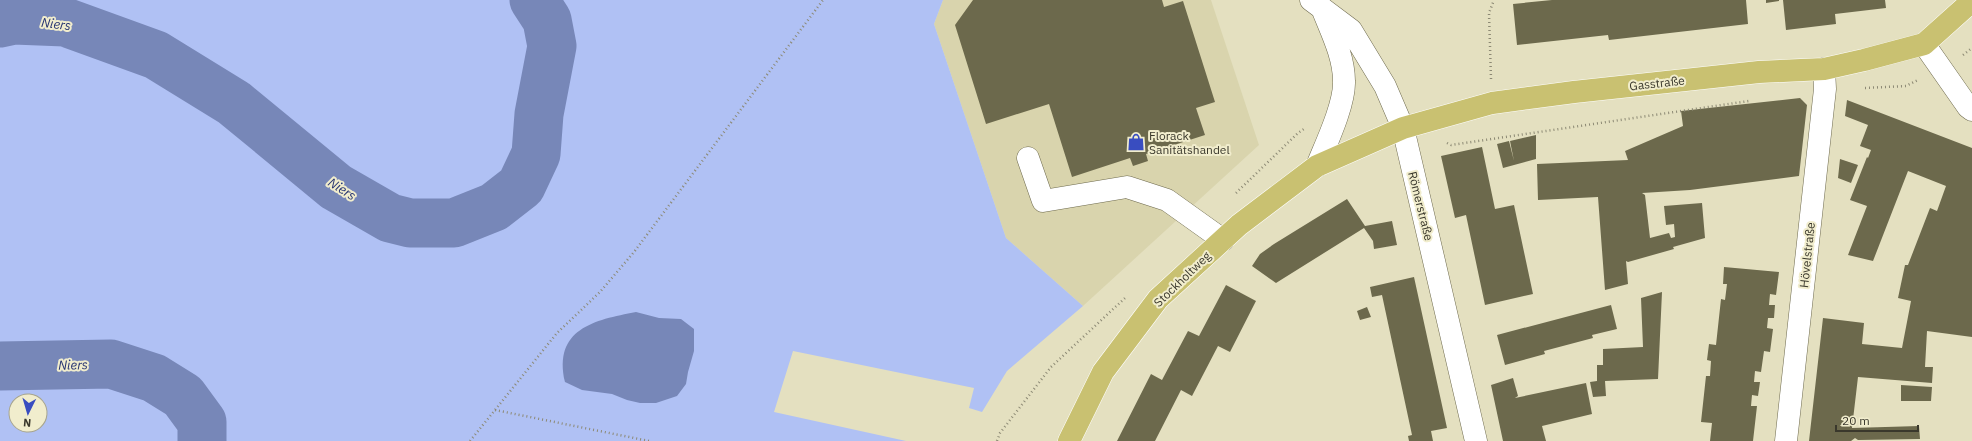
<svg xmlns="http://www.w3.org/2000/svg" width="1972" height="441" font-family="'IBM Plex Sans',sans-serif">
  <rect width="100%" height="100%" fill="#e4e0c0"/>
  <path fill="#d9d4ad" d="M943 0H1211L1259 145 1083 306 1006 238 934 24Z"/>
  <path fill="#b0c1f4" fill-rule="evenodd" d="M0 0H943L934 24 1006 238 1083 306 1007 371 982 412 969 408 974 388 793 351 774 412 906 441H0ZM16 401H40V425H16Z"/>
  <path fill="#7787b8" d="M636 312 659 318 681 319 694 329V351L688 372 686 384 677 396 656 403H640L627 400 612 394 582 390 565 382C553 329 594 320 636 312Z"/>
  <g fill="none" stroke-linecap="round" stroke-linejoin="round">
    <path stroke="#7787b8" stroke-width="49" d="M0 23 14 20 65 22 156 55 234 103 336 187 390 218 410 223H454L494 207 521 186 536 154 539 114 552 46 547 20 534 0
      M0 366 111 364 154 378 183 396 202 422V441"/>
  </g>
  <path fill="#6c694c" d="M973 0H1162L1164 7 1183 1 1215 102 1196 108 1205 135 1146 154 1148 161 1133 166 1130 158 1072 177 1049 104 986 124 955 25Z
    M1552 0H1746L1748 24 1609 40 1608 35 1517 45 1513 4Z
    M1766 0H1779V1L1766 3Z
    M1783 0H1885L1886 8 1835 14 1836 24 1786 30Z
    M1800 98 1807 105 1799 176 1690 190 1642 193 1645 195 1650 238 1669 233 1671 238 1675 237 1674 224 1666 225 1664 206 1702 203 1705 238 1673 247 1674 249 1628 262 1626 261 1628 284 1605 290 1598 197 1538 200 1537 164 1628 160 1625 151 1683 126 1681 111Z
    M1847 100 1972 148V337L1927 331 1925 367H1933L1932 383 1858 377 1852 428 1919 426 1920 439 1858 440 1855 438 1851 441H1809L1823 318 1864 323 1862 344 1902 348 1911 301 1898 298 1905 265H1908L1930 208 1937 211 1946 186 1908 171 1873 261 1848 255 1867 206 1850 200 1867 157 1868 158 1871 150 1860 146 1868 125 1845 116Z
    M1536 135V159L1503 168 1497 144 1509 141 1514 161 1510 141Z
    M1482 147 1495 209 1514 205 1533 294 1485 305 1466 215 1455 218 1441 156Z
    M1840 159 1858 165 1851 183 1838 178Z
    M1347 199 1365 226 1392 221 1397 245 1374 249 1373 241 1364 228 1276 283 1252 266 1260 254 1274 244Z
    M1724 267 1779 272 1776 295 1770 294 1769 305H1775L1774 318H1768L1767 328 1773 329 1770 352 1764 351 1761 372 1755 371 1754 382H1760L1758 396 1752 395 1751 406H1757L1753 441H1710L1712 423 1701 422 1706 376H1710L1711 361 1707 360 1709 344 1716 345 1721 299 1725 300 1727 284H1723Z
    M1414 277 1447 428 1431 431 1433 441H1409L1408 436 1412 435 1382 295 1372 297 1370 287Z
    M1226 285 1256 301 1230 352 1218 346 1192 396 1181 390 1155 441H1117L1151 374 1162 380 1188 331 1199 336Z
    M1662 292 1658 379 1605 381 1606 396 1593 397 1590 382 1597 381V365H1603V349L1643 347 1641 298Z
    M1611 305 1617 329 1592 335 1593 338 1544 351 1545 354 1505 365 1497 335Z
    M1367 307 1371 317 1360 320 1357 311Z
    M1513 378 1518 396 1515 398 1586 383 1592 414 1542 426 1546 441H1503L1491 385Z
    M1901 385 1932 387 1931 401H1901Z"/>
  <g fill="none" stroke-linecap="round" stroke-linejoin="round">
    <g stroke="#6e6a4e" stroke-width="23">
      <path id="minor" d="M1311 0 1351 30 1385 86 1403 128 1476 441
        M1924 44 1968 107 1972 110
        M1028 158 1043 201 1127 187 1167 200 1223 240
        M1317 166C1326 144 1345 104 1344 81 1344 56 1331 31 1322 8
        M1786 441 1825 89 1824 69"/>
    </g>
    <g stroke="#fff" stroke-width="23">
      <path id="major" d="M1069 441 1103 372 1158 299 1239 225 1317 166 1403 128 1492 103 1574 92 1759 72 1824 69 1864 60 1924 44 1972 1"/>
    </g>
    <path stroke="#8c8974" stroke-width="2.5" stroke-dasharray="1 3" stroke-linecap="butt" d="M1963 55 1972 48
      M1491 79 1489 13 1494 0
      M1865 88 1906 86 1918 80
      M1447 143 1451 145 1749 101
      M1236 193 1298 133 1304 129
      M495 410 649 441
      M470 441 557 333 600 292 634 252 823 0
      M997 441 1000 433 1051 367 1125 298"/>
    <use href="#minor" stroke="#fff" stroke-width="22"/>
    <use href="#major" stroke="#c9c171" stroke-width="22"/>
  </g>
  <defs>
    <g id="shop-bare" transform="scale(1.38)"><path d="M-5-2.5h2.3a2.7 3.5 0 0 1 5.4 0H5L5.5 6h-11ZM-1.5-2.5h3a1.5 2.3 0 0 0-3 0Z" fill="#394dc0" stroke="#f1edcd" stroke-width="2.5" paint-order="stroke"/></g>
  </defs>
  <g fill-rule="evenodd">
    <use href="#shop-bare" x="1136" y="142"/>
  </g>
  <g text-anchor="middle" dominant-baseline="central" stroke-width="4" stroke-linejoin="round" paint-order="stroke">
    <g font-size="12" fill="#3a382c" stroke="#f1edcd">
      <text transform="translate(1657 83) rotate(-6)">Gasstraße</text>
      <text transform="translate(1421 206) rotate(76)">Römerstraße</text>
      <text transform="translate(1807 255) rotate(-84)">Hövelstraße</text>
      <text transform="translate(1182 279) rotate(-44)">Stockholtweg</text>
    </g>
    <g font-size="12" fill="#3a382c" stroke="#f1edcd" text-anchor="start">
      <text x="1149" y="135">Florack<tspan x="1149" dy="14">Sanitätshandel</tspan></text>
    </g>
    <g font-size="13" font-style="italic" fill="#253371" stroke="#f1edcd">
      <text transform="translate(56 24) rotate(7)">Niers</text>
      <text transform="translate(342 189) rotate(33)">Niers</text>
      <text transform="translate(73 365) rotate(-1)">Niers</text>
    </g>
  </g>
  <g transform="translate(28 413) rotate(185)"><circle r="19" fill="#f1edcd" stroke="#a8a58d"/>
  <path d="M0-3L7 15L0 10L-7 15Z" fill="#394dc0"/>
  <text y="-6" font-size="11" font-weight="bold" text-anchor="middle" fill="#3a382c">N</text>
  </g>
  <path d="M1836 425v6h82v-6" fill="none" stroke="#3a382c" stroke-width="2"/>
  <text x="1842" y="425" font-size="12" fill="#3a382c" stroke="#f1edcd" stroke-width="3" paint-order="stroke">20 m</text>
</svg>
